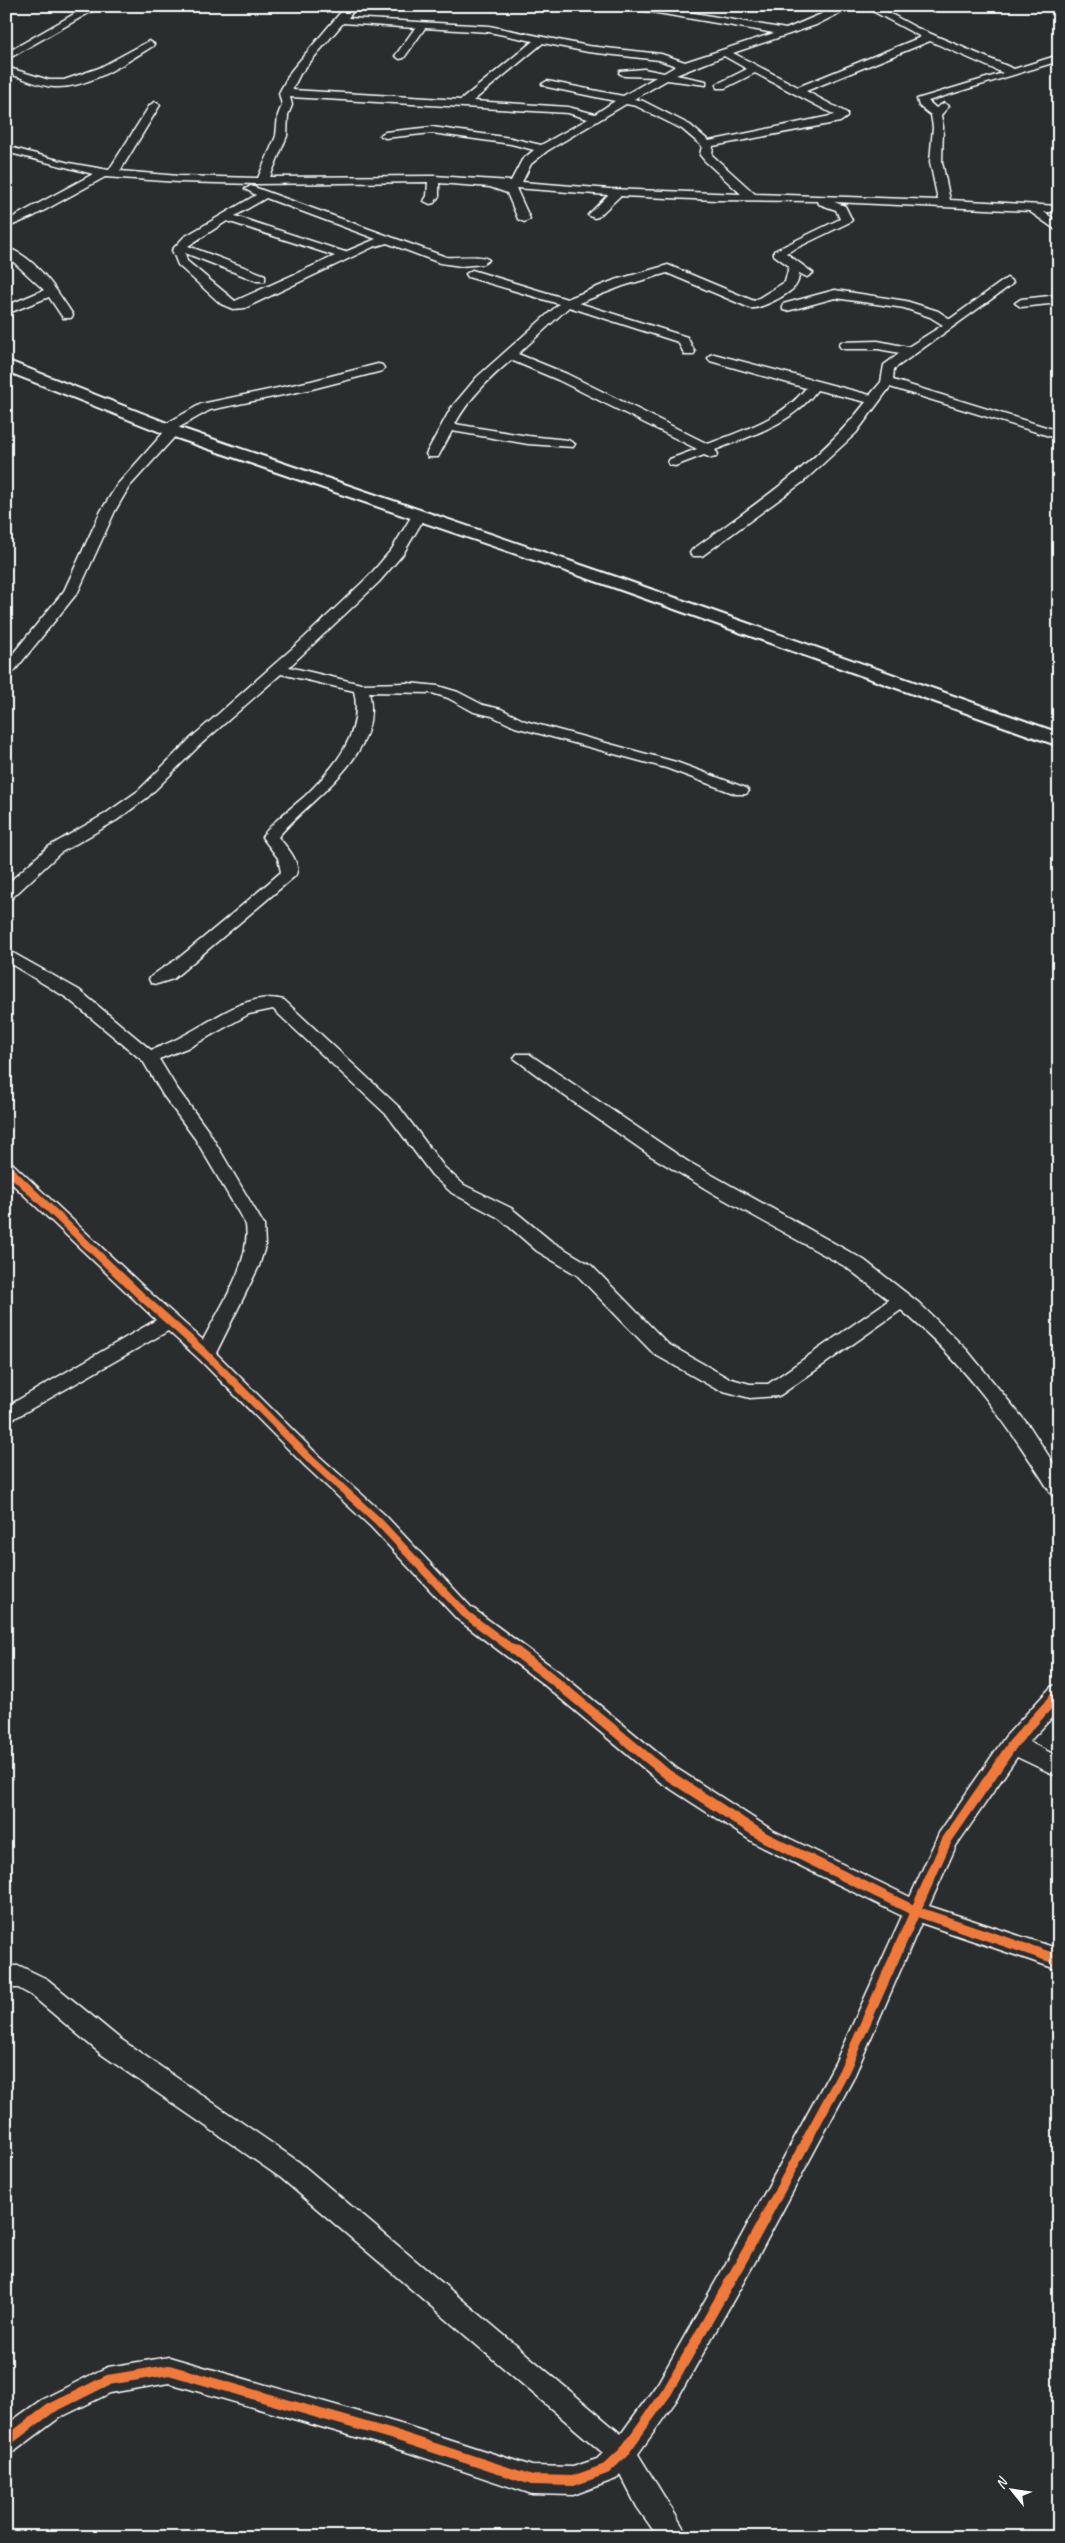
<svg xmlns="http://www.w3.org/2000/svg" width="1065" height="2543" font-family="Caveat,sans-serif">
  <rect width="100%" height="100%" fill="#2a2d2e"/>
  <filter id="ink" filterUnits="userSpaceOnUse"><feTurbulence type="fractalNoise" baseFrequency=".02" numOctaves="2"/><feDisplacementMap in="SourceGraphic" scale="10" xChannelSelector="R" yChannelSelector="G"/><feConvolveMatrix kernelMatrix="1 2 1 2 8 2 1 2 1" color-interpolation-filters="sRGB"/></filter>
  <g filter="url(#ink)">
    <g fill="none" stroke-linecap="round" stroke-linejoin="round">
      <g stroke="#fff" stroke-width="3">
        <path id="minor" d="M88 6H101L6 60V53Z
          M346 6H357L348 18 489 26 588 46 661 54 685 62 774 33 634 9 629 6H654L786 29 840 6H854L816 25 733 53 798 87 921 37 863 6H876L917 28 1014 69 1059 55V61L928 101 936 108 944 103 949 106 941 115 943 127 942 162 950 200 1059 206V212H1044L1059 223V232L1029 211 834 202 845 206 852 220 850 222 786 253 813 273 807 277 799 273C799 277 798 282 796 285 791 294 759 310 750 308L667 273 623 286 579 303 687 337 695 352 693 355H685L678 342 569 307 518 354 567 374 708 444C743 430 782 419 806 388L710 361 708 358 710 355 714 354 870 395 881 382 884 365 900 353 878 349H845L841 348 839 345 841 342 878 341 908 347 943 325 930 317 904 308 835 298 787 311 783 310V304L835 290 906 301 938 311 950 319 1007 278 1013 282 1011 285 894 369 893 380 1059 431V439L890 387 856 433 803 482 702 556H692L690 553 692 550C754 505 819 463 866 402L817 390C792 424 753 435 715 450L718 454 716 457 711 458 704 455 675 466 670 465 668 462 670 459 697 449 558 380 511 360C489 379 469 398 455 424L528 436 568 440 575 444 573 447 528 444 452 431 438 457H428L426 454 451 408 477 377 559 304 468 277 466 274 472 270 567 299 615 280 668 265 754 301 785 282 789 266 774 255V251L840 219 836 210 819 204 818 201 717 200 620 196 598 217 594 218 588 215 608 195 516 188 530 219 524 222 518 219 507 193 490 187 439 183V196L434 203 430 204 424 201 427 196 428 182 255 184 179 182 105 177 34 216 6 228V221L93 174 6 152V146L69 163 109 170 150 105 155 102 160 105 120 171 179 176 258 178 276 136 278 115 282 105 279 93 291 71ZM343 23 415 28 395 56 400 59 404 58 425 28 489 32 533 41 461 100 292 90 300 74ZM930 41 1003 73 917 99 919 106 931 115 933 127 930 162 938 200 755 194 712 155 713 146 840 122 847 117V113L806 91ZM543 43 588 52 659 60 676 66 664 73 644 69 620 71 619 73 624 76 656 77 623 96 547 81 542 84 547 87 615 101 595 114 568 107 473 101ZM724 56 747 69 717 84V88H725L755 73 835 115 709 141 690 125 643 101 634 99 667 80 706 85V81L676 75ZM290 97 568 113 588 119 541 145 511 138 432 127 385 132 380 135 385 138 432 133 511 144 534 150 522 160 511 181 434 176 270 177 287 136 288 115 292 105ZM626 104 636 106 682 129 702 146 700 155 705 161 741 194 610 189 522 182 531 164 547 151Z
          M149 41 154 44 153 46C125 63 88 89 54 87 38 86 22 77 6 73V67L49 80H64L99 68Z
          M251 186 446 257C456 258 483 254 489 260L483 264 461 266 440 263 387 243 373 247 245 308 233 309 221 304 178 265 172 250 184 237 256 195 245 189ZM266 198 376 239 345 252 235 216ZM227 221 335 256 235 301 187 261 185 253 257 281H265V275L188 246Z
          M6 248C35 255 58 292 73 315L71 318H63L49 297 6 314V306L44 290 6 255Z
          M1059 295V303L1021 307 1015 303 1021 299Z
          M378 364 382 365 384 368 382 371 312 389 210 410 178 428 180 431 129 487 115 511 78 592 11 675 6 676V662L64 591 101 511 117 485 164 432 161 429 162 426 201 404 311 381Z
          M419 511 426 515 403 554 379 582 289 667 361 684 408 683 438 686 458 692 483 705 501 709 525 721 676 762 746 788 749 791 746 794H736L666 768 515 727 492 716 474 712 448 698 432 693 369 692C384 756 313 795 278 837 286 846 303 864 295 876L173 979 157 984 151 983 149 979C152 974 173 962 180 957 214 929 248 901 281 872L278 858 262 837C273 821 289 810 304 797 333 769 364 734 354 691L281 674 201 744 148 797 117 820 60 853 12 898 6 899V885L48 847 105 814 138 791 191 738 303 639 369 576 392 549 414 512Z
          M6 949 79 990 151 1050C165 1045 178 1039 190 1032 218 1017 250 991 284 1000L400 1108 444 1167 464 1185 511 1208 551 1241 591 1265 668 1344 728 1378 750 1384H768L889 1300 846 1267 716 1195 651 1156 562 1094 514 1058 517 1054H529L687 1161 864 1260 919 1303 967 1350 1030 1427 1059 1472V1497L1052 1495C1010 1427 963 1361 901 1310L779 1396 750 1398 716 1389 654 1354 577 1275 537 1251 499 1218 452 1193 432 1175 388 1116 273 1009 249 1014 192 1046 159 1059 176 1087 209 1132 264 1225 265 1246 259 1266 216 1353 319 1456 385 1515 471 1607 559 1672 676 1768 772 1830 910 1897 939 1833 1005 1737 1051 1687 1059 1684V1710L1029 1742 1059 1757V1777L1017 1757 956 1846 929 1906 1059 1949V1970L921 1923 853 2079 755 2262 676 2401 638 2454 689 2537H658L637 2507 620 2474 616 2479 573 2495 532 2494 404 2451 169 2383 110 2393 59 2418 15 2451 6 2455V2425L41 2400 99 2371 108 2367 169 2357 404 2425 532 2466 573 2467 597 2459 603 2453 281 2178 101 2054 31 1995 18 1988H6V1966H20L47 1979 119 2038 299 2162 621 2434 658 2383 737 2244 835 2063 902 1916 756 1844 660 1782 543 1684 457 1619 371 1527 305 1466 199 1359 168 1331 6 1423V1407L156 1320 6 1178V1161L12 1163 148 1291 203 1340C220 1307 251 1263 246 1225L196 1140 163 1095 143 1061 67 998 6 961Z"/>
      </g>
      <g stroke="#fff" stroke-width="4">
        <path id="tertiary" d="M6 360 180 428 616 577 1059 733V746L604 584 168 435 6 371Z"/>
      </g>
      <use href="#minor" fill="#2a2d2e" fill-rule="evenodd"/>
      <use href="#tertiary" fill="#2a2d2e" fill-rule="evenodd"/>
      <g stroke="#2a2d2e" stroke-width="11">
        <path id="cycleway-far1" d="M6 1167 141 1296 206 1354 312 1461 378 1521 464 1613 515 1651"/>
      </g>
      <g stroke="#2a2d2e" stroke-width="13">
        <path id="cycleway" d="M514 1650 551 1678 668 1775 764 1837 915 1911 1059 1960
          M6 2442 50 2409 108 2380 169 2370 404 2438 532 2480 573 2481 606 2469 623 2453 667 2392 746 2253 844 2071 947 1840 1013 1744 1059 1693"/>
      </g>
      <use href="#cycleway-far1" stroke="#f17a3a" stroke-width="8"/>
      <use href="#cycleway" stroke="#f17a3a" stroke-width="10"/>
    </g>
  </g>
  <rect width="1065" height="2543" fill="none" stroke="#2a2d2e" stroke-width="25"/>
  <rect x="12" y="12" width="1040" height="2518" fill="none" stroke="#fff" stroke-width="2" filter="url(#ink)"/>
  <g transform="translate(1012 2490) rotate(300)" stroke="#2a2d2e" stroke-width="4" paint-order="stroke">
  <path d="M0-4L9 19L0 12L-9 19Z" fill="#ffffff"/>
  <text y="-8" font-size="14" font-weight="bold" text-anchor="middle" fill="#ffffff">N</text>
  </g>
</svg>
